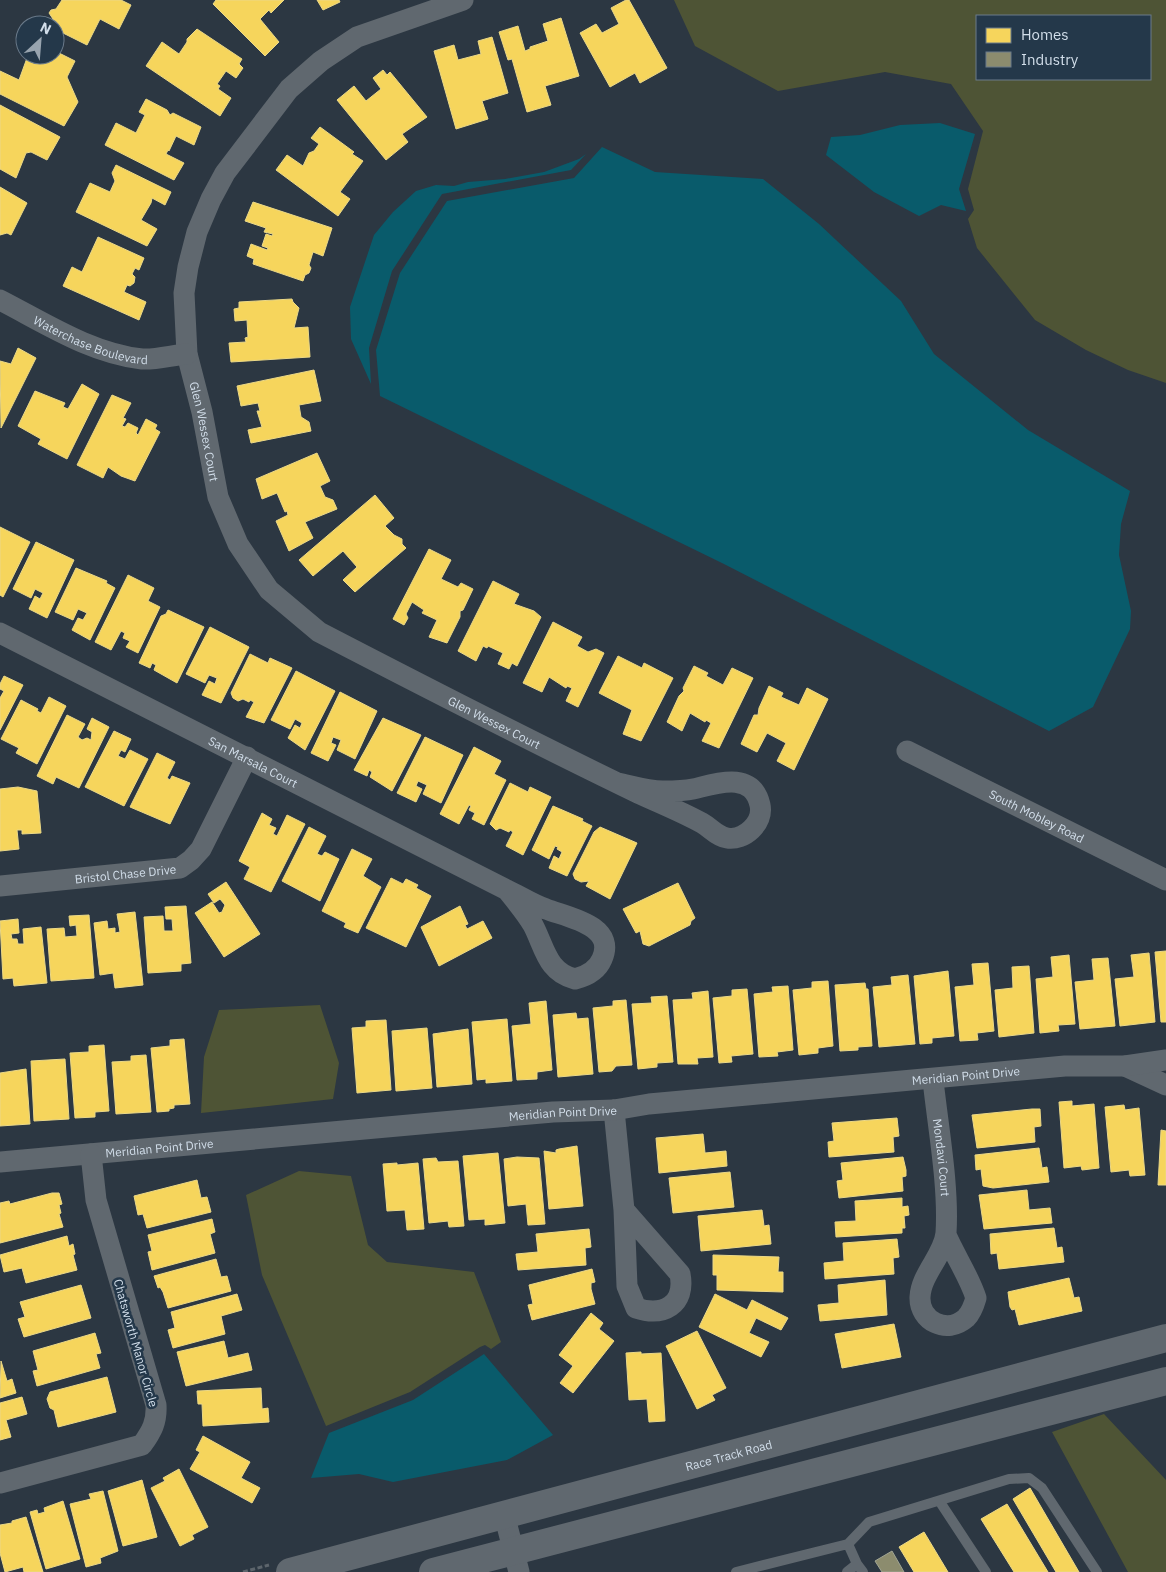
<svg xmlns="http://www.w3.org/2000/svg" width="1166" height="1572" font-family="'IBM Plex Sans',sans-serif">
  <rect width="100%" height="100%" fill="#2c3742"/>
  <path fill="#4e5435" fill-rule="evenodd" d="M674 0H1166V383L1128 370 1086 350 1035 320 977 248 968 219 974 210 968 189 983 131 951 84 885 72 778 91 695 46ZM1150 16V79H977V16Z
    M320 1005 339 1063 333 1099 201 1113 204 1057 219 1010Z
    M299 1171 351 1176 368 1245 387 1262 474 1272 501 1342 491 1349 485 1345 480 1347 410 1392 326 1426 262 1275 246 1195Z
    M1104 1414 1166 1480V1572H1128L1052 1432Z"/>
  <path fill="#095b6b" d="M940 123 975 134 959 189 966 211 941 205 919 216 874 192 826 155 831 137 860 135 900 125Z
    M602 147 655 172 763 179 819 224 901 301 934 354 1028 430 1130 491 1121 524 1119 555 1131 611 1130 629 1093 707 1049 731 724 564 380 396 376 350 400 273 447 201 574 178Z
    M586 154 571 170 442 194 392 271 369 348 371 384 351 339 350 307 374 235 393 212 416 191 436 185 454 186 468 182 505 179 544 172 579 159Z
    M484 1354 553 1435 507 1460 393 1482 359 1474 311 1478 329 1433 413 1400Z"/>
  <path fill="#f6d55c" stroke="#ebd887" d="M62 0H121L131 5 119 29 100 19 87 45 55 29V25H50L53 19 49 13 51 10 56 9Z
    M216 0H284L271 13 269 10 260 19 279 42 265 56 213 4Z
    M317 0H339L340 2 323 10Z
    M626 0H629L667 68 640 83 635 73 610 87 580 33 596 24 602 33 619 24 611 8Z
    M561 18 579 76 545 86 551 105 527 112 512 59 508 60 499 32 518 26 525 51 530 49V47L548 41 543 24Z
    M197 29 242 59 239 64 243 68 236 78 226 71 217 84 220 86 218 89 231 98 220 116 146 66 162 42 179 54 187 42V39Z
    M492 37 508 93 482 101 488 119 456 129 434 51 454 45 458 60 481 54 478 41Z
    M55 51 75 61 67 77 78 102 64 126 0 94V71L19 80 27 58 28 59 30 55H55Z
    M383 70 387 75 390 72 427 117 402 134 408 142 386 160 337 100 354 86 366 101 381 89 373 78Z
    M146 99 167 110 170 115 173 113 201 127 194 145 176 136 169 151 168 150 166 154 184 163 174 180 105 145 116 123 136 133 145 115 139 112Z
    M0 105 60 137 47 160 31 152 26 153 16 178 0 169Z
    M320 127 354 152 352 154 363 161 340 192 350 199 338 216 276 170 287 155 303 166 309 153 314 151 319 144 311 138Z
    M116 165 171 192 165 205 152 198 151 203 141 220 157 229 147 246 76 212 90 183 110 192 115 181 112 173Z
    M0 187 27 203 11 235 7 233 0 235Z
    M253 202 332 228 323 256 313 252 309 265 311 268 309 273 305 275 303 281 253 264 254 259 247 256 251 244 267 250 268 248 262 246 266 234 272 236 273 234 264 232 266 228 245 221Z
    M98 237 144 258 139 270 135 268 132 274 135 277 134 283 130 286 127 285 124 292 146 302 139 320 63 286 72 267 82 272Z
    M292 299 293 302 299 308 294 328 308 327 310 357 231 362 229 343 246 342 245 338 248 337 247 320 235 321 234 309 239 308V302Z
    M18 348 36 358 1 428 0 361 11 364Z
    M314 370 321 401 299 405 301 417 309 422 311 431 251 443 248 430 262 427 257 411H260L258 403 241 406 237 386Z
    M82 384 99 394 67 459 38 444 41 439 18 426 35 391 65 403 63 407 68 409Z
    M112 395 131 403 123 418 126 419 122 426 125 427 128 423 138 428 136 433 138 435 146 419 157 425 155 429 160 432 135 481 121 476 108 467 103 478 77 465Z
    M317 453 330 481 320 486 325 497 333 500 337 509 305 522 313 538 289 551 276 521 288 515 287 511 285 512 277 493 262 499 256 479Z
    M375 495 394 518 385 526 394 535 402 539V544L406 548 355 592 343 580 357 567 343 551 313 576 299 560Z
    M0 527 30 542 3 597 0 595Z
    M36 542 74 560 47 618 29 609 35 596 40 599 43 593 35 589 31 598 13 589Z
    M429 549 451 560 441 579 458 587 461 583 473 589 463 610 460 611V617L447 643 429 637 437 620 422 613 424 610 412 602 406 614 408 618 404 625 393 619Z
    M76 568 107 581 106 583 115 588 90 640 72 630 78 618 83 620 87 613 78 609 73 620 55 612Z
    M128 575 154 588 148 601 160 607 138 653 126 647 130 641 123 638 125 633 121 631 111 650 95 642Z
    M493 581 519 594 514 604 534 611 541 617 517 666 512 663 509 669 498 664 503 653 488 646 487 648 483 646 476 661 458 651Z
    M168 610 204 627 177 683 154 670 156 665 152 663 150 668 139 663 161 616 166 614Z
    M553 622 582 637 577 646 588 652 596 649 604 653 578 707 566 701 572 688 567 686 566 688 549 677 542 692 523 683Z
    M210 627 249 647 221 703 202 695 209 681 215 684 217 678 209 675 205 683 186 674Z
    M250 654 268 663 270 658 292 668 264 723 246 717 254 702 250 700 249 702 243 699 238 701 233 698 231 693Z
    M618 656 642 668 644 663 673 678 641 741 623 734 632 710 599 693Z
    M694 666 708 673 706 676 723 685 732 668 753 678 719 748 702 741 711 723 706 720 705 722 690 713 682 731 667 722 679 696 684 691 683 688Z
    M296 671 335 691 305 750 288 738 295 725 300 728 302 723 295 719 290 729 271 720Z
    M4 676 23 685 0 730V698L4 691 0 689V684Z
    M769 686 783 693 781 697 799 705 807 688 828 699 794 770 777 761 786 743 767 733 757 752 741 744 754 715H758L759 708Z
    M340 692 377 711 355 759 337 750 341 740 333 737 331 743 336 745 328 761 311 753Z
    M49 697 66 706 37 764 16 753 19 748 1 739 21 700 38 709 37 711 41 713Z
    M67 715 85 724 78 737 82 740 87 738 91 740 92 732 87 729 92 718 109 727 79 788 56 777 53 784 37 776Z
    M383 718 421 735 392 791 370 777 372 772 369 770 367 776 354 770Z
    M114 731 131 739 125 752 121 750 118 756 125 759 130 750 148 759 124 806 85 787Z
    M425 737 463 755 441 803 423 794 427 785 418 781 416 786 422 789 416 802 397 793Z
    M474 747 501 761 494 774 506 780 484 825 472 819 475 813 469 810 471 806 469 805 459 824 440 814Z
    M157 753 175 762 167 778 170 780 172 776 190 783 170 824 130 807Z
    M510 783 528 792 530 787 551 797 523 855 506 846 513 832 510 830 509 832 500 828 496 830 490 824Z
    M18 787 37 791 41 833 22 834V830H17L19 849 0 851V789Z
    M553 806 583 819 582 821 592 826 567 876 549 868 554 856 559 859 562 852 557 849 558 847 555 846 549 859 532 850Z
    M262 813 272 819 269 825 276 828 273 834 277 836 287 815 305 824 271 892 244 879 250 867 239 861Z
    M309 827 326 836 317 854 322 856 325 852 339 859 320 901 282 881Z
    M600 827 637 843 610 899 586 886 589 881 581 882 575 879 573 874 594 832Z
    M352 849 372 859 363 876 381 887 358 933 344 927 346 923 322 911Z
    M391 878 403 884 406 879 418 885 416 888 431 896 406 947 366 928Z
    M226 882 260 934 224 957 195 913 212 902 219 913 222 912 225 905 220 899 214 903 208 894Z
    M678 883 695 918 691 921 690 925 649 946 643 944 640 931 636 933 623 909Z
    M186 906 191 963 181 964V971L148 973 144 917 163 916 164 931H173L172 919H166L165 907Z
    M460 906 468 924 465 925 467 929 483 921 492 938 439 966 421 927Z
    M135 912 143 985 115 988 113 973 100 975 94 923 107 921 108 929 115 928V933L120 932 117 914Z
    M89 915 94 978 51 981 47 929 64 928 65 937 77 936 76 925 70 926 69 916Z
    M18 919 19 933 11 934 12 939H17L18 944H24L23 929 41 927 47 983 14 986 13 978 3 979 0 921Z
    M1166 951V1022H1161L1155 952Z
    M1149 953 1155 1022 1120 1026 1115 979 1134 977 1131 955Z
    M1069 955 1075 1024 1058 1025 1059 1031 1040 1033 1036 979 1053 977 1051 957Z
    M1108 958 1115 1026 1080 1029 1075 982 1094 980 1092 959Z
    M988 963 994 1031 977 1033 978 1040 960 1041 955 987 974 985 972 964Z
    M1029 966 1034 1033 999 1037 995 990 1013 988 1012 967Z
    M948 971 954 1036 932 1038V1043L920 1044 914 976Z
    M908 975 915 1044 879 1047 873 987 892 985 891 977Z
    M828 981 833 1046 818 1048V1053L799 1055 793 990 812 988V982Z
    M865 983 866 989H868L872 1046 858 1047V1050L840 1051 835 985Z
    M788 986 793 1050 777 1052 778 1056 759 1057 754 994 773 992 772 987Z
    M747 989 753 1054 731 1056 732 1062 719 1063 713 998 732 996V990Z
    M708 991 713 1057 697 1058 698 1064H678L673 1000 693 999 692 993Z
    M667 996 673 1062 657 1063V1067L638 1069 632 1004 652 1003 651 997Z
    M626 1000 632 1065 616 1066 612 1071 599 1072 593 1008 613 1006V1001Z
    M546 1001 552 1070 537 1072V1079L517 1080 512 1026 531 1024 529 1003Z
    M576 1013 577 1019 588 1018 593 1074 558 1077 553 1015Z
    M507 1019 512 1081 486 1083V1079L477 1080 472 1022Z
    M386 1020 391 1090 357 1093 352 1028 366 1027V1021Z
    M427 1028 432 1088 396 1091 392 1031Z
    M468 1029 472 1084 437 1087 433 1034Z
    M184 1039 190 1104 174 1105V1108L169 1109V1111L157 1112 151 1048 170 1046V1040Z
    M104 1045 109 1111 95 1112V1117L75 1118 70 1053 89 1052V1046Z
    M146 1055 151 1112 116 1114 112 1062 131 1061V1056Z
    M65 1059 69 1119 34 1121 31 1061Z
    M26 1069 30 1124 0 1126V1073Z
    M1072 1101V1106L1094 1104 1099 1168 1082 1170 1081 1166 1064 1168 1059 1102Z
    M1124 1105 1125 1110 1139 1108 1145 1175 1130 1176 1129 1170 1111 1172 1105 1107Z
    M1032 1109H1040L1041 1126 1034 1127 1035 1142 977 1148 972 1115Z
    M897 1118 899 1136 893 1137 894 1152 829 1157 828 1142 834 1141 832 1123Z
    M1161 1130 1166 1131V1185H1158Z
    M703 1134 705 1153 726 1151 727 1166 659 1173 656 1138Z
    M577 1146 583 1206 549 1209 544 1151 556 1153V1150L559 1149Z
    M1039 1148 1042 1168 1047 1167 1049 1182 993 1188 983 1186 981 1169 976 1170 975 1155Z
    M498 1153 505 1223 485 1225V1219L469 1220 463 1156Z
    M517 1157 539 1158 545 1224 528 1225 526 1204 508 1206 504 1159Z
    M903 1157 906 1170V1176L902 1177 903 1191 839 1198 837 1181 843 1180 841 1163Z
    M436 1158 438 1162 458 1161 464 1226 449 1227 448 1221 429 1223 423 1159Z
    M397 1163V1165L418 1163 424 1229 407 1230 405 1210 387 1211 383 1164Z
    M730 1172 734 1207 673 1213 669 1178Z
    M197 1180 201 1198 207 1197 211 1212 147 1228 143 1214 138 1215 134 1196Z
    M1027 1190 1029 1210 1050 1208 1052 1223 984 1229 979 1195Z
    M52 1193H59L62 1204 59 1205 61 1213 59 1214 63 1227 0 1243V1203L9 1201 10 1204Z
    M902 1198V1207L908 1206 909 1215 904 1216 905 1228H902V1233L836 1237 835 1222 856 1221 855 1201Z
    M762 1210 764 1226 769 1225 771 1244 701 1251 698 1216Z
    M212 1219 215 1232 210 1234 215 1253 152 1270 148 1252 152 1251 148 1235Z
    M1054 1228 1057 1248 1062 1247 1064 1262 999 1269 997 1253 991 1254 990 1234Z
    M589 1229 591 1247 585 1248 586 1265 518 1270 516 1254 538 1252 536 1234Z
    M67 1236 69 1246 73 1244 75 1254 73 1255 77 1270 26 1283 22 1268 4 1272 0 1255Z
    M897 1239 899 1257 893 1258 894 1274 825 1279 824 1263 844 1261 843 1243Z
    M713 1255 779 1257 778 1272H783V1292L717 1290V1275H713Z
    M216 1259 221 1277 227 1276 231 1291 168 1308 163 1292 160 1287 158 1288 154 1276Z
    M592 1269 595 1282 591 1283V1289L595 1304 532 1320 528 1305 533 1304 529 1285Z
    M1069 1278 1074 1298 1079 1297 1082 1311 1019 1325 1015 1309 1012 1310 1010 1307 1008 1292Z
    M885 1280 887 1315 820 1321 818 1305 839 1303 838 1285Z
    M81 1285 91 1318 24 1337 18 1319 25 1317 20 1302Z
    M237 1294 242 1310 221 1316 225 1334 173 1348 168 1330 175 1328 171 1312Z
    M715 1294 747 1310 752 1300 788 1318 781 1330 756 1318 749 1333 769 1342 761 1357 699 1327Z
    M591 1313 603 1323 599 1329 614 1341 573 1393 560 1383 573 1366 559 1355Z
    M894 1324 901 1357 842 1368 835 1334Z
    M697 1331 726 1388 712 1395 715 1400 697 1409 666 1346Z
    M95 1333 101 1353 96 1354 100 1368 37 1386 33 1371 38 1370 33 1351Z
    M224 1341 228 1358 248 1353 252 1370 186 1386 177 1352Z
    M641 1352V1354L661 1353 665 1421 649 1422 647 1399 629 1400 626 1353Z
    M1 1361 7 1381 12 1379 16 1393 0 1398Z
    M107 1377 116 1412 58 1427 54 1410 50 1408 47 1399 50 1392Z
    M261 1388 262 1409 268 1408 269 1422 203 1426 202 1404H198L197 1391Z
    M22 1397 27 1414 6 1420 11 1437 0 1440V1403Z
    M203 1436 250 1462 241 1478 260 1488 252 1503 190 1469 200 1452 196 1450Z
    M179 1469 208 1527 192 1535 194 1539 180 1546 151 1488 165 1481 163 1478Z
    M142 1480 157 1537 123 1546 108 1491Z
    M1030 1488 1079 1572H1056L1013 1499Z
    M103 1491 118 1551 100 1558 101 1563 86 1567 70 1504 91 1499 89 1494Z
    M63 1501 80 1559 46 1569 30 1512 37 1510 38 1514 45 1512 44 1508Z
    M1007 1504 1048 1572H1014L981 1519Z
    M26 1517 43 1572H24L23 1567 5 1572 0 1553V1525L12 1523V1521Z
    M924 1532 948 1572H914L899 1547Z"/>
  <path fill="#8c8c6e" stroke="#a1a593" d="M892 1551 904 1572H882L875 1561Z"/>
  <g fill="none" stroke-linecap="round" stroke-linejoin="round">
    <path stroke="#5d656c" stroke-width="3" stroke-dasharray="5 2.5" stroke-linecap="butt" d="M243 1572 269 1565"/>
    <path stroke="#60686f" stroke-width="10" d="M940 1502 986 1572
      M857 1564 863 1572
      M736 1572 848 1544 869 1522 1009 1479 1029 1478 1042 1488 1097 1572
      M847 1572 857 1564 848 1544"/>
    <g stroke="#60686f" stroke-width="21">
      <path id="s1" d="M463 0 357 37 321 61 289 89 225 173 211 199 197 232 188 267 184 293 187 354 202 412 218 497 238 544 269 590 319 632C425 687 532 742 640 794 660 803 682 812 702 823 711 828 716 836 727 838 744 841 764 823 760 805 752 770 715 784 693 789 684 791 672 791 663 791 648 791 632 786 618 783"/>
      <path id="s2" d="M0 300C45 323 90 353 142 359 156 360 173 355 187 354"/>
      <path id="s3" d="M0 633 507 890C520 896 532 904 546 909 566 917 617 925 602 959 597 971 587 976 575 979 547 972 545 948 533 925 526 913 516 901 507 890"/>
      <path id="s4" d="M907 751 1166 880"/>
      <path id="s5" d="M0 886 180 868 191 860 201 849 247 757"/>
      <path d="M1125 1066 1166 1085"/>
      <path id="s6" d="M933 1080C938 1127 949 1186 946 1233 944 1255 921 1274 920 1297 919 1321 947 1335 966 1318 971 1313 974 1305 976 1298 969 1276 955 1256 946 1235"/>
      <path d="M614 1110 624 1210 627 1286 636 1308C663 1317 686 1305 680 1274L624 1210"/>
      <path id="s7" d="M0 1162 553 1112 614 1110 649 1104 1065 1066H1125L1166 1060"/>
      <path d="M0 1483 142 1445C152 1431 157 1422 156 1405L96 1200 91 1154"/>
      <path d="M504 1514 519 1572"/>
    </g>
    <g stroke="#60686f" stroke-width="28">
      <path id="s8" d="M290 1572 1166 1338"/>
      <path d="M433 1572 1166 1381"/>
    </g>
  </g>
  <g text-anchor="middle" dominant-baseline="central" stroke-width="5" stroke-linejoin="round" paint-order="stroke">
    <g font-size="12" fill="#d2deea" stroke="#24384a">
      <text stroke="none"><textPath href="#s2" startOffset="100">Waterchase Boulevard</textPath></text>
      <text stroke="none"><textPath href="#s1" startOffset="572">Glen Wessex Court</textPath></text>
      <text stroke="none"><textPath href="#s1" startOffset="1008">Glen Wessex Court</textPath></text>
      <text stroke="none"><textPath href="#s3" startOffset="284">San Marsala Court</textPath></text>
      <text stroke="none"><textPath href="#s4" startOffset="145">South Mobley Road</textPath></text>
      <text stroke="none"><textPath href="#s5" startOffset="126">Bristol Chase Drive</textPath></text>
      <text stroke="none"><textPath href="#s7" startOffset="970">Meridian Point Drive</textPath></text>
      <text stroke="none"><textPath href="#s7" startOffset="565">Meridian Point Drive</textPath></text>
      <text stroke="none"><textPath href="#s7" startOffset="160">Meridian Point Drive</textPath></text>
      <text stroke="none"><textPath href="#s6" startOffset="78">Mondavi Court</textPath></text>
      <text transform="translate(136 1343) rotate(74)">Chatsworth Manor Circle</text>
      <text stroke="none"><textPath href="#s8" startOffset="454">Race Track Road</textPath></text>
    </g>
  </g>
  <rect x="976" y="15" width="175" height="65" fill="#24384a" stroke="#6a7a8a"/>
  <rect x="986" y="28" width="25" height="15" fill="#f6d55c" stroke="#6a7a8a"/>
  <text x="1021" y="40" font-size="15" fill="#d2deea">Homes</text>
  <rect x="986" y="52" width="25" height="15" fill="#8c8c6e" stroke="#6a7a8a"/>
  <text x="1021" y="65" font-size="15" fill="#d2deea">Industry</text>
  <g transform="translate(40 40) rotate(26)"><circle r="24" fill="#24384a" stroke="#6a7a8a"/>
  <path d="M0-4L9 19L0 12L-9 19Z" fill="#98a4af"/>
  <text y="-8" font-size="14" font-weight="bold" text-anchor="middle" fill="#d2deea">N</text>
  </g>
</svg>
